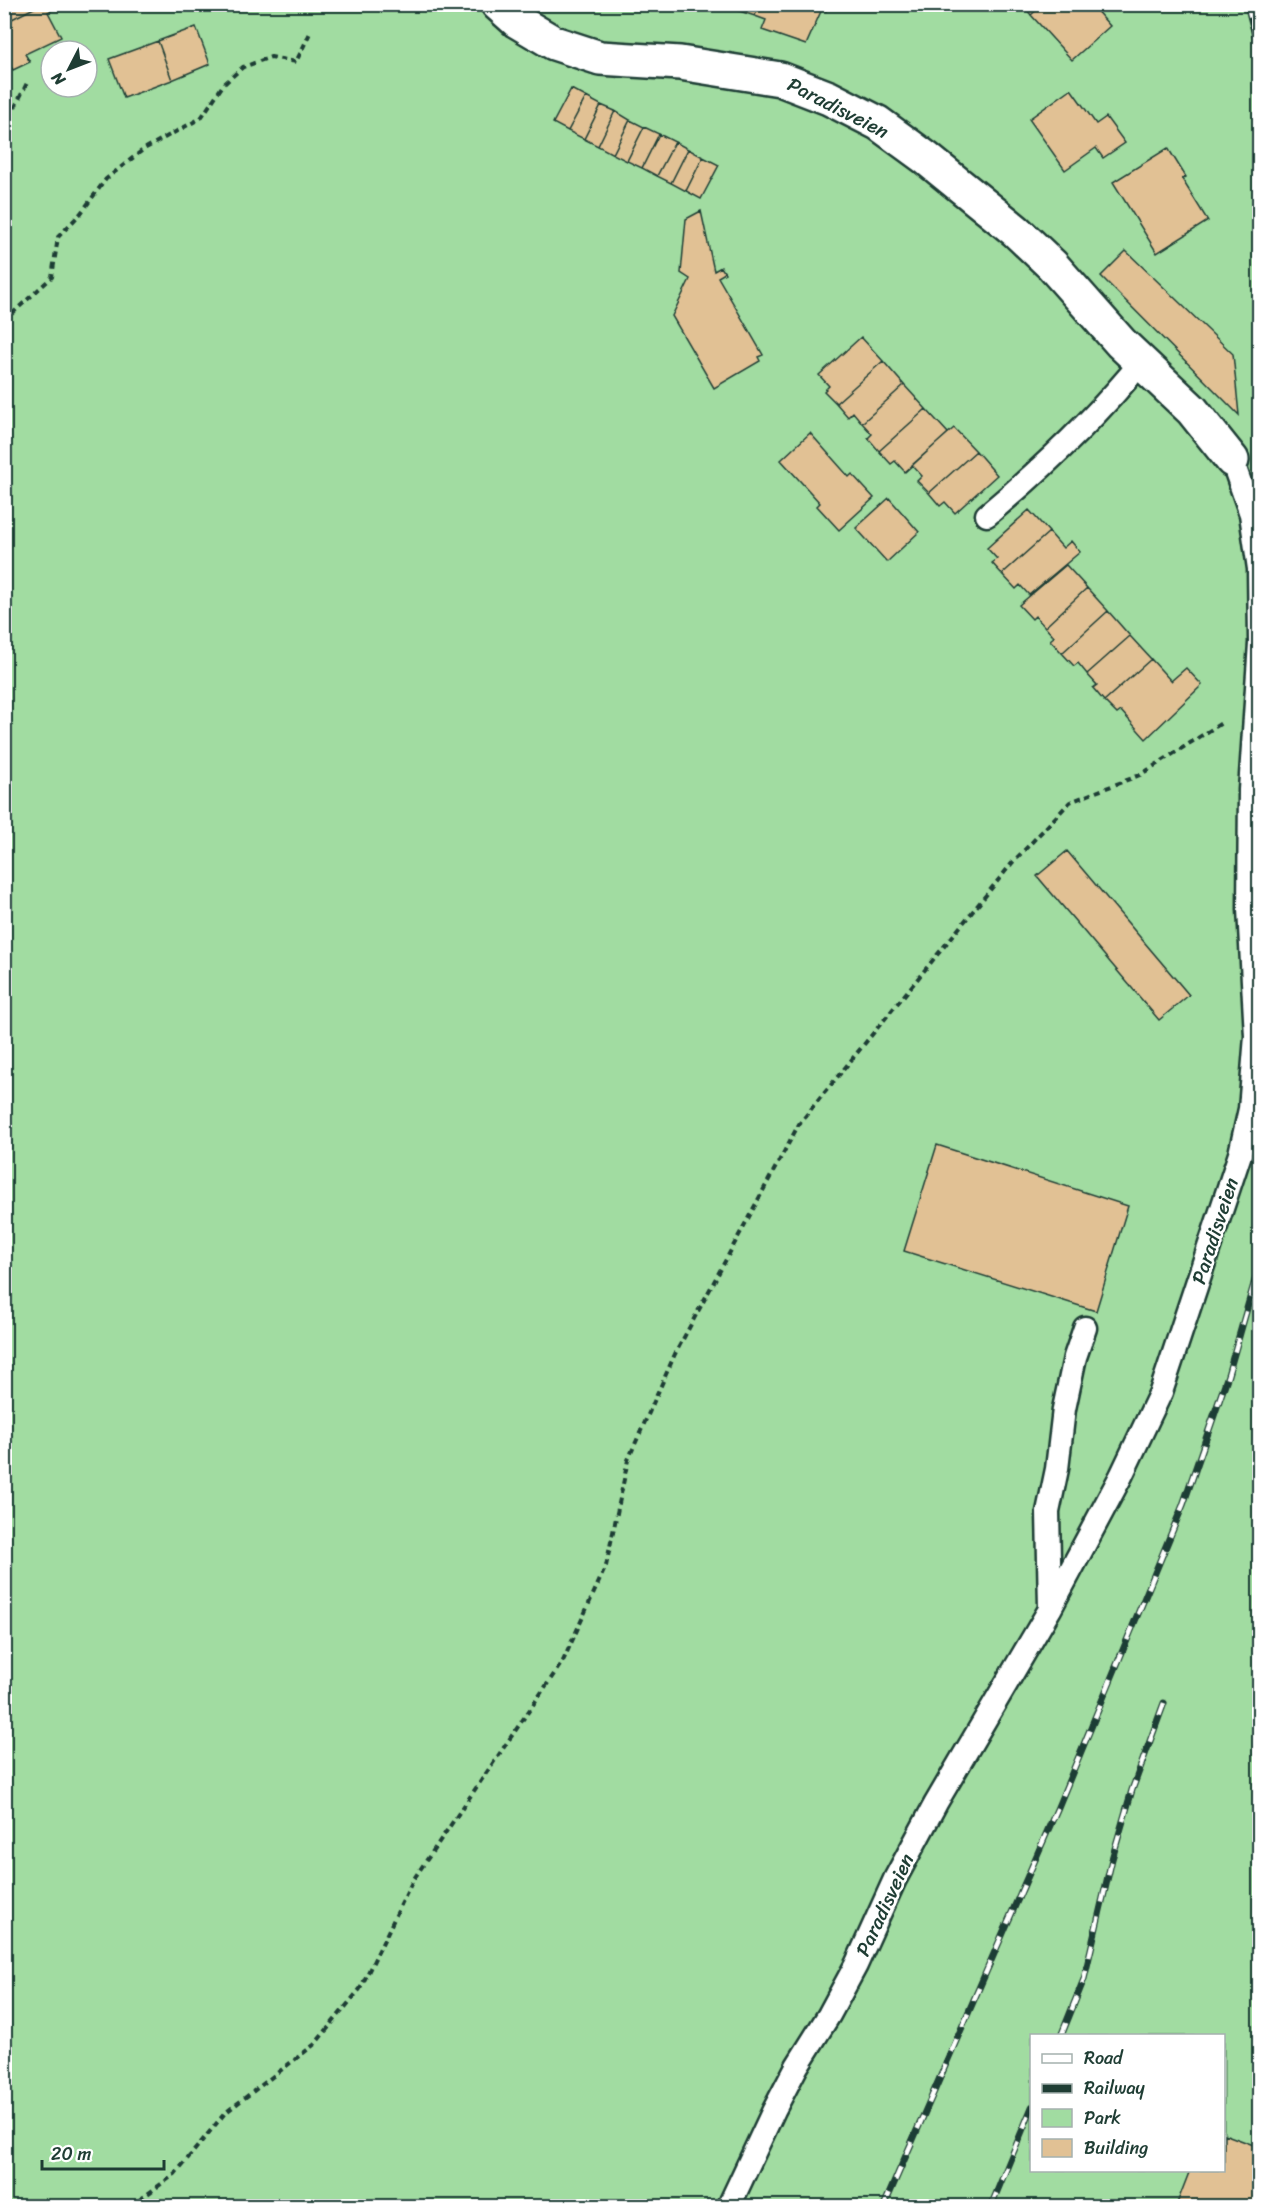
<svg xmlns="http://www.w3.org/2000/svg" width="1264" height="2211" font-family="Sriracha,sans-serif">
  <rect width="100%" height="100%" fill="#fff"/>
  <filter id="ink" filterUnits="userSpaceOnUse"><feTurbulence type="fractalNoise" baseFrequency=".0167" numOctaves="2"/><feDisplacementMap in="SourceGraphic" scale="12" xChannelSelector="R" yChannelSelector="G"/><feConvolveMatrix kernelMatrix="1 2 1 2 8 2 1 2 1" color-interpolation-filters="sRGB"/></filter>
  <g filter="url(#ink)">
    <path fill="#a1dca1" stroke="#608c6a" stroke-width="1.5" fill-rule="evenodd" d="M5 5H1259V2206H5ZM51 51H87V87H51ZM1032 2036H1224V2170H1032Z"/>
    <path fill="#e1c194" stroke="#1f3d34" stroke-width="1.5" d="M4 4H42L4 23Z
      M42 4H63L48 12 61 37 25 54 30 62 13 70 11 67 4 70V23Z
      M718 4H759L755 16Z
      M759 4H829L826 11 822 9 806 45 762 30 766 20 755 16Z
      M1022 4H1043L1031 15Z
      M1043 4H1095L1094 8 1110 26 1072 60 1031 15Z
      M196 27 210 64 172 80 158 41Z
      M158 41 172 80 124 98 109 59Z
      M571 89 586 97 568 131 553 123Z
      M1071 89 1096 124 1106 117 1125 143 1103 158 1096 148 1065 170 1029 119Z
      M586 97 601 105 584 139 568 131Z
      M601 105 615 111 598 146 584 139Z
      M615 111 630 120 613 154 598 146Z
      M630 120 644 127 627 161 613 154Z
      M644 127 659 134 642 168 627 161Z
      M659 134 675 142 657 176 642 168Z
      M675 142 688 149 671 183 657 176Z
      M1168 148 1186 177 1182 179 1208 221 1157 253 1113 182Z
      M688 149 703 157 686 191 671 183Z
      M703 157 719 165 701 199 686 191Z
      M701 211 714 271 721 267 725 273 718 277 763 355 758 357 760 361 714 388 672 316 690 279 681 273 686 219Z
      M1126 251 1233 354 1239 415 1101 276Z
      M861 337 883 361 836 403 824 391 829 386 819 375Z
      M883 361 904 385 862 423 853 412 848 417 836 403Z
      M904 385 926 409 879 451 868 438 872 434 862 423Z
      M926 409 948 433 905 472 895 461 891 464 879 451Z
      M954 428 976 451 929 493 917 481 922 476 912 465Z
      M810 433 849 477 852 474 874 498 839 530 817 506 820 503 781 460Z
      M976 451 997 475 955 513 945 502 940 506 929 493Z
      M889 498 919 532 887 562 856 528Z
      M1029 510 1049 532 1002 574 992 563 997 559 987 548Z
      M1049 532 1063 548 1071 541 1080 552 1029 595 1020 585 1016 589 1002 574Z
      M1066 565 1087 588 1045 627 1035 616 1032 619 1019 605Z
      M1087 588 1108 611 1062 653 1050 640 1054 637 1045 627Z
      M1108 611 1130 636 1087 674 1078 663 1074 666 1062 653Z
      M1130 636 1151 659 1104 701 1093 688 1097 685 1087 674Z
      M1151 659 1171 681 1186 668 1202 685 1146 739 1121 711 1117 714 1104 701Z
      M1067 851 1189 995 1159 1020 1037 876Z
      M937 1145 1128 1206 1096 1311 904 1251Z
      M1224 2134 1259 2147 1260 2145V2206H1176L1190 2170H1224Z"/>
    <g fill="none" stroke-linecap="round" stroke-linejoin="round">
      <g stroke="#1f3d34" stroke-width="27">
        <path id="service" d="M1232 460 1251 514 1259 569 1260 641
          M987 515C1043 468 1096 418 1142 361
          M1050 1607 1048 1512 1057 1469 1064 1409 1075 1357 1085 1328
          M729 2206 774 2110 797 2066 829 2015 856 1965 895 1879 936 1803 1050 1609 1121 1476 1161 1392 1240 1154 1250 1109 1256 1036 1249 909 1250 790 1260 643"/>
      </g>
      <g stroke="#1f3d34" stroke-width="38">
        <path id="minor" d="M498 4 517 21 554 43 600 58 680 63 780 79 829 98 878 123 926 158 1016 231 1052 265 1121 343 1192 410 1232 460"/>
      </g>
      <path stroke="#1f3d34" stroke-width="4" stroke-dasharray="6 4.5" stroke-linecap="butt" d="M4 148 6 125 28 81
        M4 321 52 277 58 237 81 213 106 179 144 149 201 118 223 85 243 67 271 57 296 62 311 31
        M131 2206 175 2174 225 2113 315 2044 360 1989 413 1880 563 1661 606 1566 628 1460 675 1354 799 1124 1013 862 1070 802 1140 775 1223 722"/>
      <use href="#service" stroke="#fff" stroke-width="22"/>
      <use href="#minor" stroke="#fff" stroke-width="33"/>
      <g stroke="#1f3d34" stroke-width="7">
        <path id="rail" d="M1247 4 1260 55
          M1061 2036 1084 1979 1112 1859 1132 1790 1164 1703
          M884 2206 1058 1807 1183 1505 1228 1375 1260 1263
          M991 2206 1032 2107"/>
      </g>
      <use href="#rail" stroke="#fff" stroke-width="4.5" stroke-dasharray="14" stroke-linecap="butt"/>
    </g>
  </g>
  <g text-anchor="middle" dominant-baseline="central" stroke-width="5" stroke-linejoin="round" paint-order="stroke">
    <g font-size="20" fill="#1f3d34" stroke="#fff">
      <text transform="translate(838 108) rotate(27)">Paradisveien</text>
      <text transform="translate(1215 1231) rotate(-72)">Paradisveien</text>
      <text transform="translate(885 1905) rotate(-65)">Paradisveien</text>
    </g>
  </g>
  <rect width="1264" height="2211" fill="none" stroke="#fff" stroke-width="24"/>
  <rect x="12" y="12" width="1240" height="2187" fill="none" stroke="#1f3d34" stroke-width="2" filter="url(#ink)"/>
  <rect x="1030" y="2034" width="195" height="138" fill="#ffffff" stroke="#a5b1ae" stroke-width="1.5"/>
  <rect x="1042" y="2054" width="30" height="9" fill="#ffffff" stroke="#a5b1ae" stroke-width="1.5"/>
  <text x="1084" y="2064" font-size="18" fill="#1f3d34">Road</text>
  <rect x="1042" y="2084" width="30" height="9" fill="#1f3d34" stroke="#a5b1ae" stroke-width="1.5"/>
  <text x="1084" y="2094" font-size="18" fill="#1f3d34">Railway</text>
  <rect x="1042" y="2109" width="30" height="18" fill="#a1dca1" stroke="#a5b1ae" stroke-width="1.5"/>
  <text x="1084" y="2124" font-size="18" fill="#1f3d34">Park</text>
  <rect x="1042" y="2139" width="30" height="18" fill="#e1c194" stroke="#a5b1ae" stroke-width="1.5"/>
  <text x="1084" y="2154" font-size="18" fill="#1f3d34">Building</text>
  <g transform="translate(69 69) rotate(228)"><circle r="28" fill="#ffffff" stroke="#a5b1ae" stroke-width="1.5"/>
  <path d="M0-4.5L10 22L0 15L-10 22Z" fill="#1f3d34"/>
  <text y="-9" font-size="16" font-weight="bold" text-anchor="middle" fill="#1f3d34">N</text>
  </g>
  <path d="M42 2160v9h122v-9" fill="none" stroke="#1f3d34" stroke-width="3"/>
  <text x="51" y="2160" font-size="18" fill="#1f3d34" stroke="#ffffff" stroke-width="4.5" paint-order="stroke">20 m</text>
</svg>
